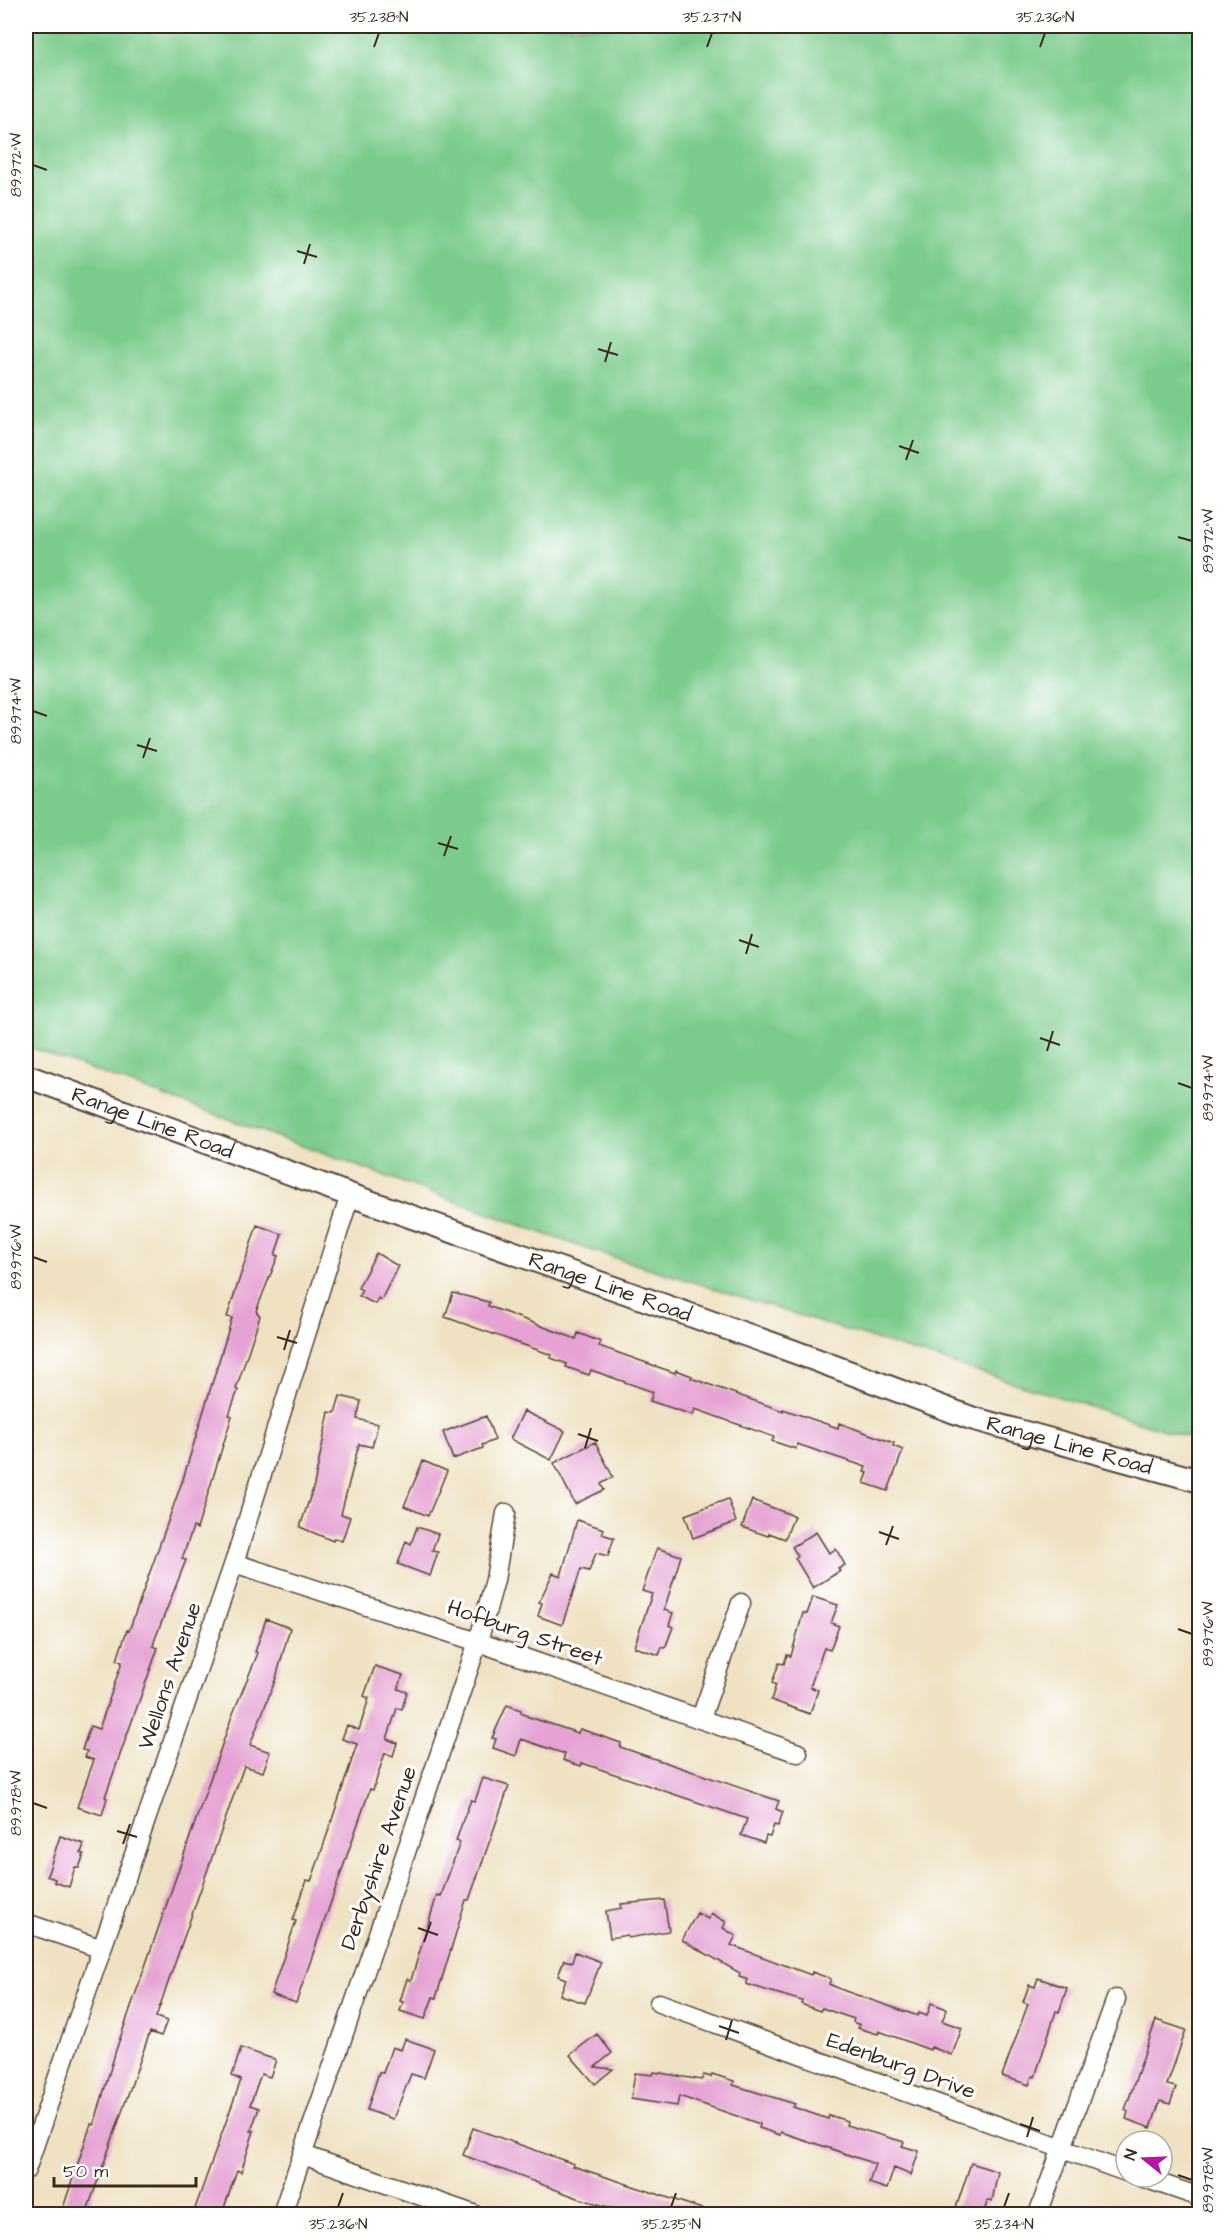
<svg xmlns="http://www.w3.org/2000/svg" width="1225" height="2240" font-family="'Architects Daughter',sans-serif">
  <rect width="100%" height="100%" fill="#fff"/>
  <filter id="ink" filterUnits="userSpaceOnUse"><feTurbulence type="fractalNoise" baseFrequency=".0167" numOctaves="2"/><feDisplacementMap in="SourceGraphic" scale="12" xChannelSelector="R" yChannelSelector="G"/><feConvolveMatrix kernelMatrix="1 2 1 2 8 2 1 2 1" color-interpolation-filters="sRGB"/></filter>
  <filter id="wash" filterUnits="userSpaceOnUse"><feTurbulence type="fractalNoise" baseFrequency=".008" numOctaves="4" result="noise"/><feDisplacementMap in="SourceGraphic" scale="24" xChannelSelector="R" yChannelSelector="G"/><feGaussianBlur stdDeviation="1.35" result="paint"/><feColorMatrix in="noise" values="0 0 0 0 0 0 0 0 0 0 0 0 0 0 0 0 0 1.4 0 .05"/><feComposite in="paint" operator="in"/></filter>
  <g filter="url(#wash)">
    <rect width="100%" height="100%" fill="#efe1c2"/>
    <path fill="#7acb8c" stroke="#5a7a55" stroke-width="1.5" d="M26 26H1199V1441L581 1247 26 1046Z"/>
    <g id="blocks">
      <path fill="#e5a2d3" d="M257 1225 282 1234 275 1255 278 1256 256 1311 260 1316 236 1389 238 1390 229 1415 232 1416 202 1513 197 1529 193 1527 182 1559 186 1560 155 1639 153 1646 158 1648 105 1797 107 1798 102 1815 77 1807 94 1760 85 1757 87 1751 82 1750 90 1726 99 1729 122 1662 117 1660 127 1630 129 1631 183 1479 232 1318 227 1317Z
        M376 1253 398 1266 381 1300 378 1298 375 1304 359 1296 362 1290 358 1288Z
        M453 1293 489 1302 488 1306 576 1339 578 1333 601 1342 599 1346 675 1373 676 1370 692 1376 691 1378 783 1411V1409L838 1428 839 1423 894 1443 893 1446 903 1450 888 1491 864 1483 868 1473 864 1472 866 1467 797 1444 796 1449 772 1441 774 1437 695 1409 693 1415 650 1401 653 1392 591 1370 589 1375 566 1367 567 1364 551 1358 552 1355 445 1317Z
        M340 1396 361 1401 357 1419 378 1424 372 1447 359 1444 341 1514 350 1517 342 1541 334 1538 333 1541 300 1527 314 1485 329 1412 335 1413Z
        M524 1411 565 1431 551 1460 510 1439Z
        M486 1416 495 1440 482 1445 483 1448 453 1459 443 1432Z
        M595 1442 613 1477 601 1484 604 1490 575 1504 554 1463Z
        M423 1461 447 1471 428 1516 404 1506Z
        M728 1499 736 1522 693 1538 685 1515Z
        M752 1500 794 1516 785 1539 769 1533 768 1536 742 1527Z
        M577 1520 604 1529 602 1534 614 1538 608 1556 596 1553 589 1571 581 1569 562 1625 538 1616 542 1603 539 1602 553 1573 561 1576Z
        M417 1527 438 1534 432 1551 438 1552 430 1576 398 1564 406 1541 411 1544Z
        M816 1532 829 1553 836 1549 845 1565 838 1569 840 1571 813 1588 795 1558 798 1556 792 1547Z
        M657 1548 681 1556 664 1610 673 1613 669 1625 673 1627 665 1648 662 1647 659 1655 634 1647 652 1594 642 1591Z
        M813 1597 838 1605 831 1623 839 1626 830 1650 824 1648 810 1687 818 1690 810 1714 771 1700 776 1685 772 1683 779 1663 784 1664 787 1655 791 1656 803 1613 807 1614Z
        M266 1619 290 1628 276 1678 250 1745 270 1752 263 1772 244 1766 156 2017 167 2021 161 2036 150 2032 86 2214H61L91 2124 94 2125 116 2050 232 1716 258 1653 255 1652Z
        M375 1666 403 1675 398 1689 407 1692 402 1709 397 1708 387 1739 397 1743 393 1756 385 1753 373 1790 370 1789 296 2003 271 1994 296 1921 293 1920 307 1880 311 1881 319 1859 357 1744 342 1739 347 1725 359 1730 369 1698 364 1696Z
        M507 1705 521 1710V1713L529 1717 578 1733 580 1729 589 1732 621 1743 620 1747 779 1801 776 1809 783 1812 778 1826 774 1825 770 1837 766 1836 764 1843 741 1835 747 1819 582 1763 581 1766 563 1760 565 1754 521 1739 516 1756 493 1748 496 1739 492 1738Z
        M483 1778 509 1786 469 1900H466L436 1998 433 1997 425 2019 400 2011 403 2002 400 2001 407 1979 411 1980 437 1895 441 1896 460 1842 456 1841 463 1820 471 1800 475 1801Z
        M60 1836 84 1844 81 1853 84 1854 79 1868 75 1867 69 1887 54 1882 55 1879 47 1876Z
        M664 1900 669 1931 628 1938 627 1935 610 1938 606 1911 622 1908 621 1904Z
        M697 1913 708 1919 711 1913 726 1922 723 1928 736 1936 731 1945 811 1975 812 1972 831 1979 829 1984 845 1991 918 2016 919 2013 927 2016 931 2003 947 2009 942 2021 962 2028 952 2055 931 2047 930 2050 879 2031 878 2034 858 2028 860 2025 853 2022 854 2019 822 2008 820 2011 801 2004 802 2001 746 1984 748 1980 739 1977 740 1973 682 1940Z
        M575 1952 601 1962 585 2003 560 1995 566 1979 558 1976 564 1960 572 1962Z
        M1038 1978 1067 1988 1059 2012 1056 2011 1035 2077 1032 2076 1029 2085 1002 2076 1028 2004 1023 2002 1029 1985 1035 1987Z
        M1156 2020 1186 2030 1167 2085 1176 2087 1170 2104 1160 2101 1151 2128 1126 2119 1128 2112 1125 2110Z
        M597 2034 612 2053 595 2067 613 2069 595 2084 570 2055Z
        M405 2039 434 2049 424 2078 411 2074 393 2119 367 2110 379 2072 383 2073 392 2047 401 2050Z
        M241 2048 276 2060 270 2077 261 2074 250 2105 259 2108 251 2131H254L241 2172 237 2170 222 2214H193L241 2080 232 2076Z
        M654 2072 702 2080 704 2075 711 2077 712 2074 734 2081 733 2085 795 2104 793 2107 828 2119 829 2115 847 2121 846 2125 904 2142 902 2146 919 2151 911 2175 894 2168 887 2189 869 2183 875 2164 826 2147 781 2132 780 2135 759 2128 760 2124 679 2096 677 2106 631 2099 635 2073 653 2075Z
        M473 2128 574 2164 573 2166 711 2212 710 2214H631L578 2198 463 2155Z
        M971 2163 998 2172 992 2201 988 2200 983 2214 956 2208Z"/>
    </g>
  </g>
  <g filter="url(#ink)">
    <use href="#blocks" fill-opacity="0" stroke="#564537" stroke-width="1.5"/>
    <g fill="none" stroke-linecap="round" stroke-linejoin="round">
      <g stroke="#564537" stroke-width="21">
        <path id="minor" d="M234 1563 478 1642 798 1753
          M701 1718 741 1603
          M26 1923 102 1949
          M659 2003 1126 2172
          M303 2155 473 2214
          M26 2170 234 1563 350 1195
          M1141 2177 1200 2197
          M282 2214 478 1642 495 1580 506 1513
          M1038 2214 1116 1999"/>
      </g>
      <g stroke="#564537" stroke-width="26">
        <g id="tertiary">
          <path id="s1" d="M26 1076 350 1195 795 1352 971 1418 1200 1481"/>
        </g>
      </g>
      <use href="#minor" stroke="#fff" stroke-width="18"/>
      <use href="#tertiary" stroke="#fff" stroke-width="22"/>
    </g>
  </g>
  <path fill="none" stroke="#3b2a1e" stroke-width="2" d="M374 47 379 33M707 47 712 33M1040 47 1045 33M33 165 47 170M297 251 317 257M304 264 310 244M598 349 618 355M605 362 611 342M899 446 919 453M906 460 913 440M1178 537 1192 541M33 711 47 716M137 745 157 751M143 758 150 738M438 843 458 849M444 856 451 836M739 940 759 947M746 954 752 934M1040 1038 1060 1045M1047 1051 1053 1031M1178 1083 1192 1088M33 1257 47 1262M277 1337 297 1343M284 1350 290 1330M578 1434 598 1441M585 1448 591 1428M879 1532 899 1539M886 1545 893 1526M1178 1629 1192 1634M33 1803 47 1808M117 1831 137 1837M123 1844 130 1824M418 1928 438 1935M424 1942 431 1922M719 2026 739 2033M726 2040 732 2020M1020 2124 1040 2131M1027 2137 1033 2117M1178 2175 1192 2180M338 2207 343 2193M671 2207 676 2193M1004 2207 1009 2193"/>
  <g text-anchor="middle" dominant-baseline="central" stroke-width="6" stroke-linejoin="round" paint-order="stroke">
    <g font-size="22" fill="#3b2a1e" stroke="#fff">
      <text stroke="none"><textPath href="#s1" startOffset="135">Range Line Road</textPath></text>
      <text stroke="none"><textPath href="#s1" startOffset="621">Range Line Road</textPath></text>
      <text stroke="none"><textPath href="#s1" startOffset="1107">Range Line Road</textPath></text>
      <text transform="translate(525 1633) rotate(19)">Hofburg Street</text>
      <text transform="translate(170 1676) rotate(-71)">Wellons Avenue</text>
      <text transform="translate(379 1858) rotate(-71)">Derbyshire Avenue</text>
      <text transform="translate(901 2066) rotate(20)">Edenburg Drive</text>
    </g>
  </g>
  <rect width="1225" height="2240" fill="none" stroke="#fff" stroke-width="66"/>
  <g transform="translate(1144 2159) rotate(288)"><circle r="28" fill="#ffffff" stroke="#b1aaa5" stroke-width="1.5"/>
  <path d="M0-4.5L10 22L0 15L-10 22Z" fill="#b5179e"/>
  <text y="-9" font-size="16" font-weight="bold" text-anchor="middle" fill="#3b2a1e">N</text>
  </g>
  <path d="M54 2177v9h142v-9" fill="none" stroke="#3b2a1e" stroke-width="3"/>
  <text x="63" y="2177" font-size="18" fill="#3b2a1e" stroke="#ffffff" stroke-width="4.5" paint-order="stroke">50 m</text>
  <rect x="33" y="33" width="1159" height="2174" fill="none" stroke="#3b2a1e" stroke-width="2"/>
  <g font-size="15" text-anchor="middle" fill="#3b2a1e">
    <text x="379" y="22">35.238°N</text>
    <text x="712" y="22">35.237°N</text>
    <text x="1045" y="22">35.236°N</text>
    <text transform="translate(16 165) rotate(-90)" y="5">89.972°W</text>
    <text transform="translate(1208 541) rotate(-90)" y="5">89.972°W</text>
    <text transform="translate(16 711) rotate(-90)" y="5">89.974°W</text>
    <text transform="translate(1208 1088) rotate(-90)" y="5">89.974°W</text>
    <text transform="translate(16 1257) rotate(-90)" y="5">89.976°W</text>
    <text transform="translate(1208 1634) rotate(-90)" y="5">89.976°W</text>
    <text transform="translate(16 1803) rotate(-90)" y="5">89.978°W</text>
    <text transform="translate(1208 2180) rotate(-90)" y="5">89.978°W</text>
    <text x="338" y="2229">35.236°N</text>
    <text x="671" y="2229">35.235°N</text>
    <text x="1004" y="2229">35.234°N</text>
  </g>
</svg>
